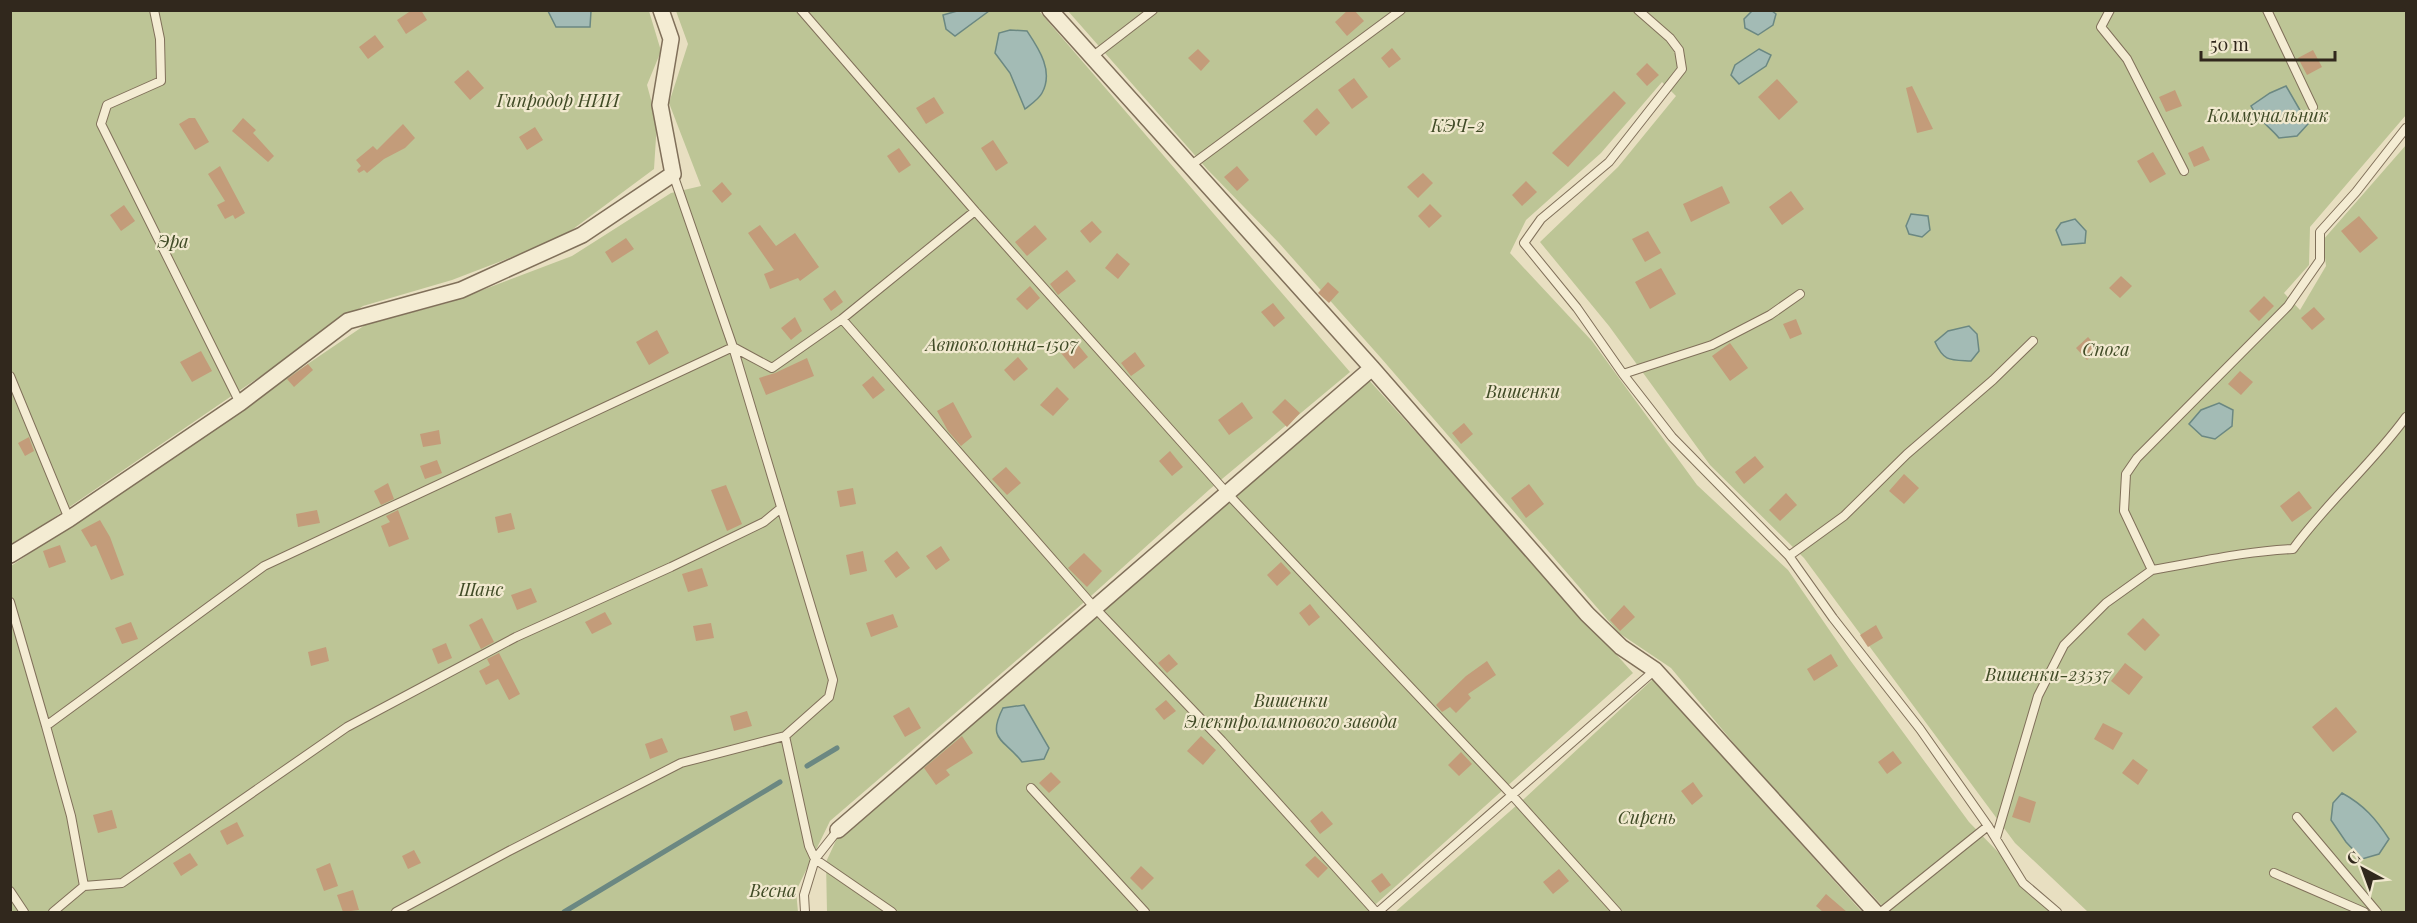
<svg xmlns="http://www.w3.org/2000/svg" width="2417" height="923" font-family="'Playfair Display',serif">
  <rect width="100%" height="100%" fill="#e8dfc1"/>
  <path fill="#bdc596" d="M10 11H649L661 51 647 85 657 122 654 169 561 238 452 280 363 306 11 547Z
    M676 11H1039L1350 372 1210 489 1082 604 830 821 796 891 798 912H11V566L365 325 451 302 572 256 671 193 701 186 669 103 688 44Z
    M1068 11H2406V115L2310 227 2309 265 2284 293 2300 310 2326 266 2323 240 2406 145V912H2088L2015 843 1804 558 1710 465 1609 326 1540 242 1618 167 1676 96 1662 82 1601 153 1526 220 1510 253 1592 341 1697 485 1788 570 1850 660 1969 822 2056 912H1888L1751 764 1671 668 1619 633 1381 358 1279 243 1207 169Z
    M1368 379 1633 673 1367 912H827L826 862 839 834Z
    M1653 679 1862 912H1395L1525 798Z"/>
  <path fill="#a3bbb5" stroke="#6b8882" stroke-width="1.5" d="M548 11H591L590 27H556Z
    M957 11 958 10 989 11 955 36 946 29 943 15Z
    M1752 11H1772L1776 14 1773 25 1758 35 1745 28 1744 19Z
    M1010 30 1027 31C1039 49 1054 71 1042 93 1039 99 1030 105 1025 109L1010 73 995 53 999 33Z
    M1759 49 1771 55 1766 66 1739 84 1731 75 1735 65Z
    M2286 86 2308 124 2297 136 2279 138C2270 127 2257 119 2251 106L2270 93Z
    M1911 214 1928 216 1930 230 1922 237 1909 234 1906 226Z
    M2075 219 2086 231 2085 243 2062 245 2056 230 2061 223Z
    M1969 326 1977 334 1979 351 1971 361C1950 360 1944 362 1935 342L1948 331Z
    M2219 403 2233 410 2232 426 2215 439 2202 436 2189 424 2201 410Z
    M1024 705 1049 748 1044 759 1022 762C1005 739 986 741 1003 708Z
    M2342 793C2364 805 2376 819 2389 839L2379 854 2362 859 2346 842 2331 820 2333 803Z"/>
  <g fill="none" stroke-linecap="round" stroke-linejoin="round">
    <path stroke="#6b8882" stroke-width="5" d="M807 766 837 748
      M564 912 780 782"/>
  </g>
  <path fill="#c39c7a" d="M412 10H421L427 20 406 34 397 20Z
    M1348 10H1354L1364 21 1347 36 1335 22Z
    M375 35 384 47 368 59 359 47Z
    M1392 48 1401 59 1389 68 1381 58Z
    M1198 49 1210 61 1201 71 1188 58Z
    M2313 50 2322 67 2307 75 2298 58Z
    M1647 63 1659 75 1647 86 1636 74Z
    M468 70 484 88 470 100 454 82Z
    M1354 78 1368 97 1352 109 1338 90Z
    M1777 79 1798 102 1779 120 1758 97Z
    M1912 86 1933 129 1917 133 1906 88Z
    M2175 90 2182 106 2166 112 2159 97Z
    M1614 91 1626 103 1568 167 1552 153Z
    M934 97 944 113 926 124 916 108Z
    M1317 108 1330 123 1316 136 1303 121Z
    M189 118H195L209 142 195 150 179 124Z
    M243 118 256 130 253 133 274 156 268 162 232 131Z
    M403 124 415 138 405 148 384 159 367 173 364 170 359 173 357 170 361 166 356 160 373 146 377 150Z
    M535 127 543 140 527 150 519 137Z
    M993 140 1008 163 996 171 981 148Z
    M2203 146 2210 160 2194 167 2188 153Z
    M899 148 911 165 899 173 887 156Z
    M2153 152 2166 174 2150 183 2137 161Z
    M220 166 245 213 235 219 233 215 225 219 217 205 225 201 208 174Z
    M1237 166 1249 180 1237 191 1224 177Z
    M1423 173 1433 183 1418 198 1407 187Z
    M1526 181 1537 192 1522 206 1512 195Z
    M722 182 732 194 722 203 712 191Z
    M1722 186 1730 203 1691 222 1683 204Z
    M1791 191 1804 209 1782 225 1769 207Z
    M1430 204 1442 216 1429 228 1418 216Z
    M124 205 135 221 121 231 110 215Z
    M2359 216 2378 238 2360 253 2341 231Z
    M1092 221 1102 232 1090 243 1080 231Z
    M760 225 776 246 795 233 819 267 800 281 798 278 770 289 764 274 774 270 748 233Z
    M1035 225 1047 239 1027 256 1015 242Z
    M1648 231 1661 253 1645 262 1632 239Z
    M626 238 634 249 612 263 605 252Z
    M1117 253 1130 264 1118 279 1105 268Z
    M1661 268 1676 294 1650 309 1635 282Z
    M1067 270 1076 281 1058 295 1050 284Z
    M2121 276 2132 286 2120 298 2109 288Z
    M1328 282 1339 292 1329 303 1318 293Z
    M1030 286 1040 298 1027 310 1016 299Z
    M835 290 843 302 831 311 823 299Z
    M2264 296 2274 306 2259 321 2249 311Z
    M1273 303 1285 318 1274 327 1261 312Z
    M2314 307 2325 319 2312 330 2301 318Z
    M795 317 802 331 791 340 781 328Z
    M1796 319 1802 334 1790 339 1783 324Z
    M657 330 669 353 649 365 636 342Z
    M2088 337 2099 349 2087 360 2076 348Z
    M1075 341 1088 357 1074 369 1061 353Z
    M1730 343 1748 368 1730 381 1712 356Z
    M201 351 212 371 192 382 180 362Z
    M1135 352 1145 366 1131 376 1121 363Z
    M1018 357 1028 369 1014 381 1004 370Z
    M807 358 814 376 766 395 759 378 775 373Z
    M308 364 313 370 294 387 287 379Z
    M2240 371 2253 382 2241 395 2228 384Z
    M873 376 885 390 873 399 862 385Z
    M1057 387 1069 399 1053 416 1040 405Z
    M1285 399 1300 413 1287 427 1272 412Z
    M953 402 972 437 961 446 948 431 937 411Z
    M1242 402 1253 418 1229 435 1218 420Z
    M1464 423 1473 434 1461 444 1452 433Z
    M439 430 441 444 423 447 420 434Z
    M29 437 34 451 25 456 18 443Z
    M1170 451 1183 467 1172 476 1159 461Z
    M1755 456 1764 467 1744 484 1735 472Z
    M437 460 442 473 425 479 420 466Z
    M1006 467 1021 483 1007 495 992 479Z
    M1904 474 1919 488 1904 504 1889 491Z
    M388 483 394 499 381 505 374 491Z
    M1529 484 1544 504 1526 518 1511 498Z
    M726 485 742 524 727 531 711 490Z
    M853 488 856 504 840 507 837 491Z
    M2299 491 2312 508 2292 522 2280 506Z
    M1786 493 1797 505 1780 521 1769 510Z
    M317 510 320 523 298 527 296 514Z
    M398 510 409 539 389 547 381 526 390 522 386 516Z
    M511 513 515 529 498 533 495 517Z
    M100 520 110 537 124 575 111 580 96 545 91 547 81 530Z
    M60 545 66 562 49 568 43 551Z
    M941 546 950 560 936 570 926 556Z
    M863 551 867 571 850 575 846 555Z
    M897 551 910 568 896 578 884 561Z
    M1084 553 1102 571 1087 587 1068 568Z
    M1281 562 1291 573 1277 586 1267 575Z
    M702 568 708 586 688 592 682 574Z
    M531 588 537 602 517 610 511 595Z
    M1310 604 1320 617 1309 626 1299 613Z
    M1624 605 1635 617 1620 631 1610 620Z
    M605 612 612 624 592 634 585 622Z
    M893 614 898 627 871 637 866 623Z
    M482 618 494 642 481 649 469 625Z
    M2143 618 2160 635 2145 651 2127 634Z
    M131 622 138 639 122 644 115 628Z
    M711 623 714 638 696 641 693 626Z
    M1876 625 1883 638 1868 647 1860 635Z
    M446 643 452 658 438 664 432 649Z
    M326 647 329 661 311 666 308 652Z
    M499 653 520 694 509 700 498 679 486 685 479 671 490 665 487 659Z
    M1169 654 1178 664 1167 673 1158 663Z
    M1831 654 1838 666 1814 681 1807 669Z
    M1487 661 1496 675 1468 694 1471 698 1456 713 1450 707 1442 712 1436 705 1466 676Z
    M2125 663 2143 677 2129 695 2111 681Z
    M1166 700 1176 711 1164 720 1155 709Z
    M909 707 921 728 905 737 893 716Z
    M2336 707 2357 732 2333 752 2312 727Z
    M747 711 752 726 734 731 730 716Z
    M2103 723 2123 733 2113 750 2094 739Z
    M962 736 973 753 946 770 950 775 936 785 924 768Z
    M1201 736 1216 750 1203 765 1187 751Z
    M662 738 668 752 650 759 645 744Z
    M1893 751 1902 763 1887 774 1878 762Z
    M1461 752 1472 764 1459 776 1448 765Z
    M2133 759 2148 770 2138 785 2122 773Z
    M1051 772 1061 782 1049 793 1039 783Z
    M1693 782 1703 796 1692 805 1681 791Z
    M2019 796 2036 802 2030 823 2012 817Z
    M112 810 117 828 98 833 93 815Z
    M1322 811 1333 824 1320 834 1310 821Z
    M237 822 244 836 227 845 220 831Z
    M414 850 421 863 408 869 402 856Z
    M190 853 198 865 181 876 173 863Z
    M1315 856 1328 868 1318 878 1305 865Z
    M330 863 338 886 324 891 316 869Z
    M1141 866 1154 878 1142 890 1130 878Z
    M1559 869 1569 881 1553 894 1543 882Z
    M1382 873 1391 885 1380 893 1371 881Z
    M353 890 359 910 343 912 337 895Z
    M1826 894 1847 912H1823L1816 906Z"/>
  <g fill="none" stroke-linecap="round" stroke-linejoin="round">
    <g stroke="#80705a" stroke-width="10">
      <path id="service" d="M154 10 160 39 161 81 107 105 101 124 240 403
        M801 10 975 211 1226 492 1511 794 1617 912
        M1638 10 1670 38 1679 50 1682 69 1609 162 1541 219 1524 243 1577 308 1623 374 1672 437 1789 556 1833 618 1920 729 1988 826 2023 883 2057 912
        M2110 10 2101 27 2127 59 2184 171
        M2267 10 2313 107
        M1092 57 1153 10
        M2406 128 2356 192 2320 232V260L2288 306 2137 458 2126 474 2124 511 2152 570C2199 562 2246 551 2293 549 2327 502 2372 464 2406 417
        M1190 166 1401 10
        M842 319 975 211
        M733 347 772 368 842 319 1094 607 1222 741 1376 912
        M733 347 833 680 829 697 785 736 809 846 815 859 838 830
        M1623 374 1712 345 1770 315 1800 294
        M10 376 69 519
        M1789 556 1844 516 1907 454 1993 380 2033 341
        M10 602 46 726 264 566 733 347 673 174
        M46 726 71 816 84 886 53 912
        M1031 788 1145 912
        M2297 817 2377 912
        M1996 838 2038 696 2064 645 2106 603 2152 570
        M2274 873 2364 912
        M84 886 122 883 347 727 516 637 671 567 764 522 781 508
        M10 891 24 912
        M396 912 509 851 681 763 785 736
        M805 912 804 895 815 859 892 912
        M1378 912 1655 670
        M1881 912 1988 826"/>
    </g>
    <g stroke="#80705a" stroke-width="18">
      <path id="minor" d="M1050 10 1372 368 1587 614 1621 647 1655 670 1875 912
        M10 555 69 519 240 403 348 321 461 290 582 235 673 174 660 105 671 39 661 10
        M838 830 1372 368"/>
    </g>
    <use href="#service" stroke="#f4ecd3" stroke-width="8"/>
    <use href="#minor" stroke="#f4ecd3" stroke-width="15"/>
  </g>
  <g text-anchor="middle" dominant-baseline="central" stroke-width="4.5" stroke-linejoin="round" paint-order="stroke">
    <g font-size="18" font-style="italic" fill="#404b26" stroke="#f1e9cf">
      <text x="558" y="100">Гипродор НИИ</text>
      <text x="2268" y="115">Коммунальник</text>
      <text x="1458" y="125">КЭЧ-2</text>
      <text x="173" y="241">Эра</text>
      <text x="1002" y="344">Автоколонна-1507</text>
      <text x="2106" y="349">Спога</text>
      <text x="1523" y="391">Вишенки</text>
      <text x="481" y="589">Шанс</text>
      <text x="2048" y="674">Вишенки-23537</text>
      <text x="1291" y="700">Вишенки<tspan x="1291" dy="21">Электролампового завода</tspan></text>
      <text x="1647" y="817">Сирень</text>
      <text x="773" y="890">Весна</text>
    </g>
  </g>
  <rect width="2417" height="923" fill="none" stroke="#31281d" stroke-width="24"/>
  <g transform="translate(2363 869) rotate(319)" stroke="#f1e9cf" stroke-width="4.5" paint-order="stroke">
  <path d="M0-4.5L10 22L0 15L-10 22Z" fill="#31281d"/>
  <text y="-9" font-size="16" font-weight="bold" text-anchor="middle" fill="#31281d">С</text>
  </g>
  <path d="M2201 51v9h134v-9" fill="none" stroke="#31281d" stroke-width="3"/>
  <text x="2210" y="51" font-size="18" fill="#31281d" stroke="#f1e9cf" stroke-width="4.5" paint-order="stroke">50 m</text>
</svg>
